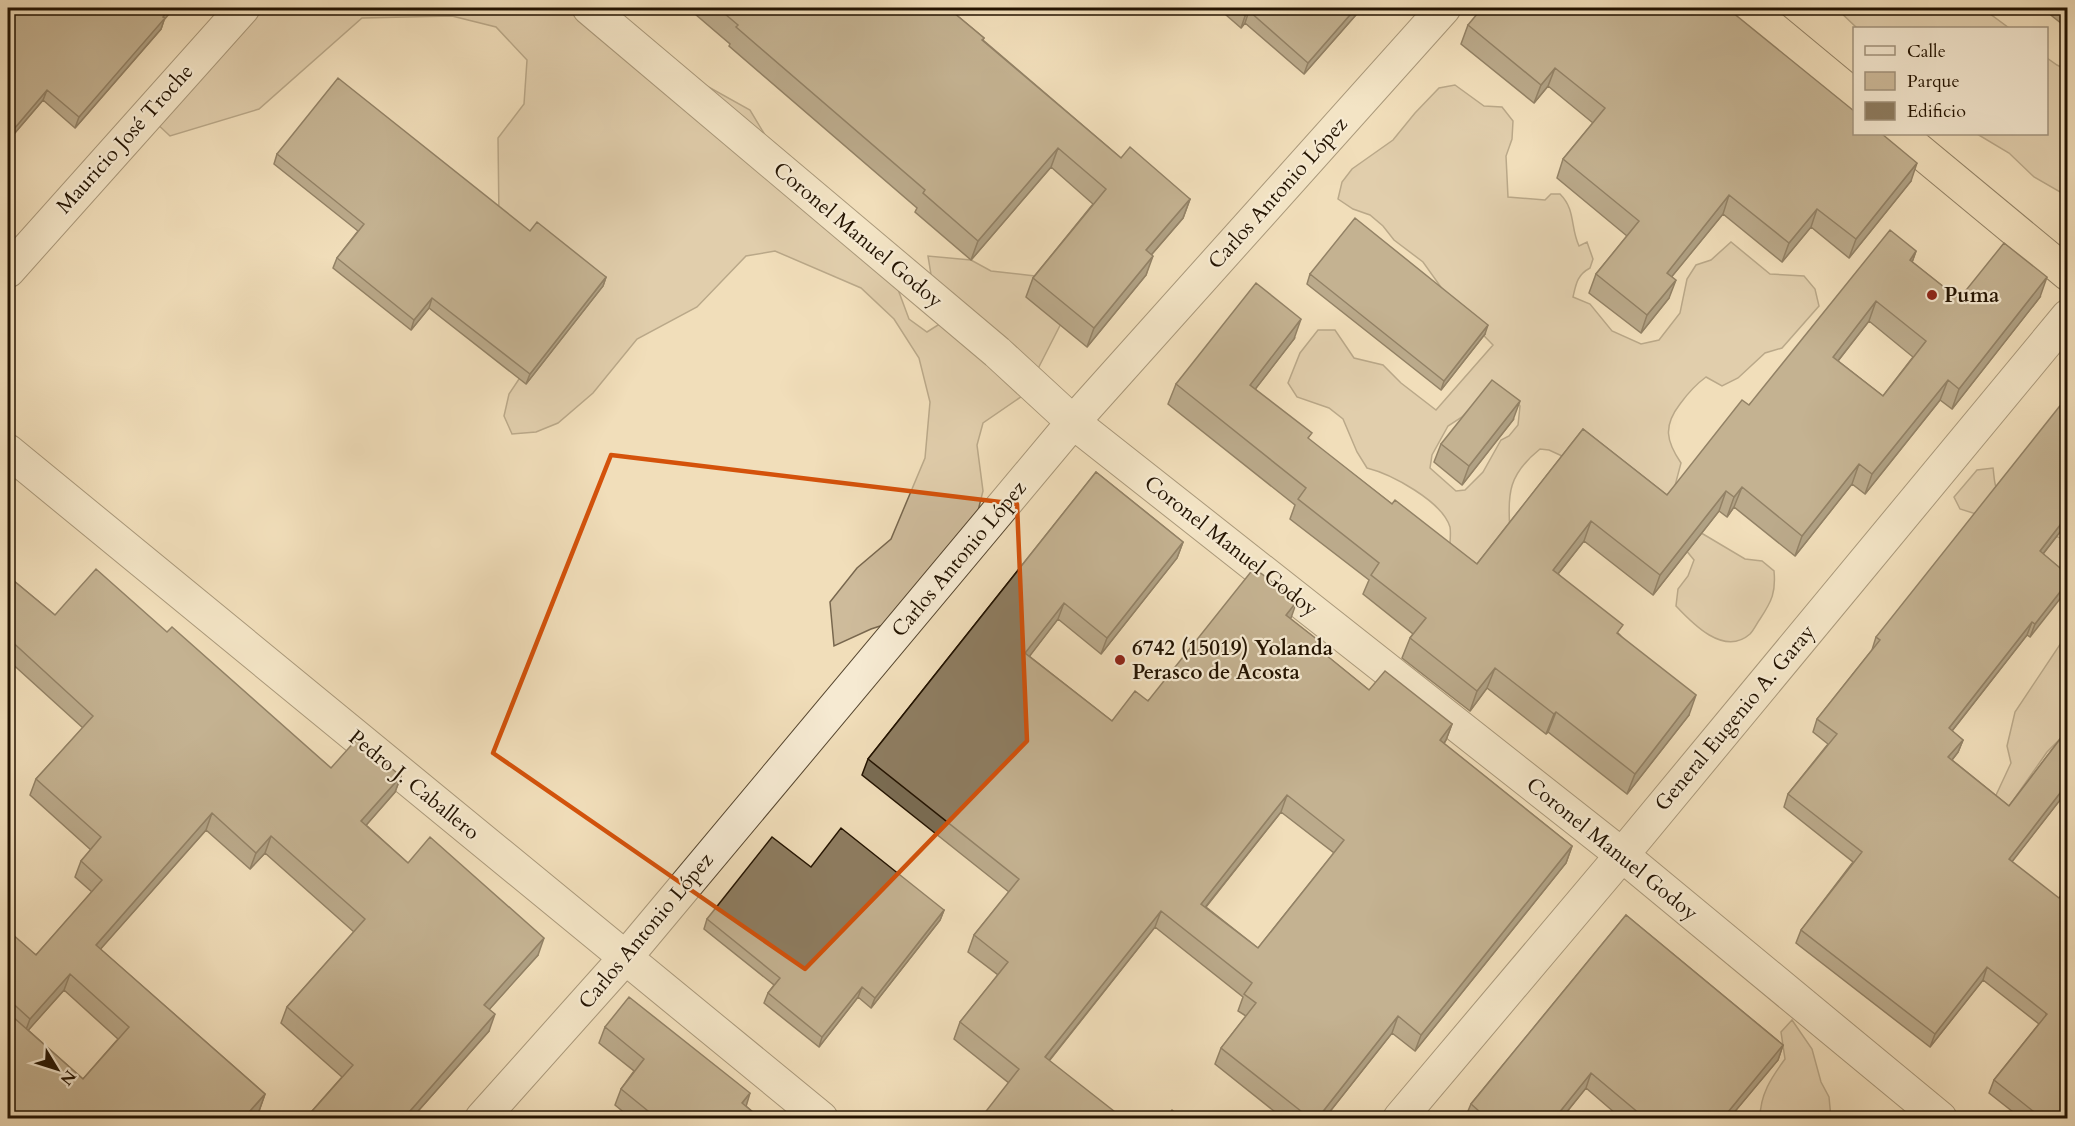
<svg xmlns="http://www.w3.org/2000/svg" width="2075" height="1126" font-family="Cardo,serif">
  <rect width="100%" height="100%" fill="#f1deba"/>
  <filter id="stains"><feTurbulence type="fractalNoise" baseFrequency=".00333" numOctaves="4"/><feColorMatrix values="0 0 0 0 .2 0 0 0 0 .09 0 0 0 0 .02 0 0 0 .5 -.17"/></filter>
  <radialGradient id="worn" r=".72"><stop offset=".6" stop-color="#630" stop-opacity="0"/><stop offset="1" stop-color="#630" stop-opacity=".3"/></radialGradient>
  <path fill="#cebb9b" stroke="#78674e" stroke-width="1.5" fill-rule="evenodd" d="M226 8H591L653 56 750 110 786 170 877 233 909 319 927 332 946 320 935 299 928 256 971 260 991 271 1035 276 1072 302 1025 394 983 423 977 445 983 491 972 535 914 615 871 629 834 646 830 602 857 568 891 539 925 458 930 402 919 358 894 319 861 288 775 251 746 256 697 307 637 339 593 393 558 423 536 432 512 434 504 416 509 394 535 355 499 220 498 138 524 104 527 60 496 27 452 16 362 18 259 109 170 136 154 121Z
    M1836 8H1982L2009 28H1857Z
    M2047 58 2057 65 2067 70V196L2034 177 2009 153 1977 134H2046Z
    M1455 85 1484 106 1502 107 1513 121 1512 139 1506 156 1508 197 1545 200 1551 194H1560C1576 210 1570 227 1579 246L1587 242 1593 259 1590 268C1577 275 1576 284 1573 297L1590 304 1612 331 1641 344 1659 340 1680 313 1687 279 1696 265 1711 260 1731 242 1770 274 1804 276 1815 289 1819 306 1782 348 1765 353 1738 378 1722 386 1706 377C1695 385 1688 393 1680 404 1663 426 1666 441 1681 463L1672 497 1677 515 1703 534 1745 559 1762 561 1774 571C1776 592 1772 601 1760 619 1757 623 1754 630 1750 634 1724 657 1692 623 1676 606L1678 589 1688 576 1694 560 1662 521 1573 461 1549 450 1540 449C1509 474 1507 493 1510 530L1474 572 1450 545C1450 539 1451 532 1450 527 1442 501 1391 474 1367 468L1357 452 1343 419 1329 408 1297 397 1288 383 1300 353 1318 330H1335L1354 358 1383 365 1401 383 1436 410 1493 345 1453 304 1423 262 1394 240 1383 226 1370 215 1353 209 1338 199 1342 182 1352 169 1393 140 1415 113 1439 88ZM1481 396 1514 400 1520 406 1518 425 1509 436 1501 440 1483 472 1465 490 1456 491 1430 468 1432 455 1448 426 1462 417Z
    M1993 468C1994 474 1994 482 1996 487 2007 514 2041 533 2067 540V580L1992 519 1960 509 1954 497 1977 470Z
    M2067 634V732L2047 752 1996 825 1990 808 2011 763 2007 746 2015 712Z
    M1792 1020 1812 1049 1821 1082 1829 1097 1831 1118H1760C1760 1095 1771 1078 1785 1059L1781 1032Z"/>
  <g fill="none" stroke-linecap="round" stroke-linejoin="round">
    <g stroke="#56462f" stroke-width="35">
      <path id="minor" d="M589 8 997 352 1073 422 1622 855 1940 1118
        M8 271 243 8
        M8 451 821 1118
        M482 1118 625 958 1073 422 1444 8
        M1400 1118 1622 855 2068 316"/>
    </g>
    <g stroke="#231301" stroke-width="35">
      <path id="trunk" d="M1748 8 1854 96
        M1899 134 2068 274"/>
    </g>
    <use href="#minor" stroke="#f6ead2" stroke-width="33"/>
    <use href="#trunk" stroke="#f1deba" stroke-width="33"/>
  </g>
  <path fill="#7a6c53" stroke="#231301" stroke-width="1.5" fill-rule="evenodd" d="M8 8 164 20 161 29 75 128 43 100 8 141Z
    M688 8H948L984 38 983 40 1121 158 1190 199 1183 218 1152 254 1146 275 1087 347 1026 297 1033 278 1093 204 1051 167 971 260 915 212 917 208 729 46 730 44Z
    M1218 8H1362L1304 74 1245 23 1241 28Z
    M2042 8H2067V28Z
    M1468 25 1911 181 1849 258 1811 227 1782 262 1723 214 1672 276 1669 298 1641 333 1589 293 1596 274 1627 236 1557 178 1563 159 1593 123 1548 86 1534 103 1461 44Z
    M277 154 530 231 606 277 603 286 526 384 429 308 411 330 333 268 337 258 358 231 274 164Z
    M1916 251 1912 262 1959 299 2040 297 1952 409 1940 400 1865 494 1852 484 1795 556 1734 507 1727 517 1719 511 1653 595 1584 541 1558 574 1620 635 1689 715 1627 794 1548 732 1546 734 1487 688 1470 711 1402 658 1410 638 1413 634 1363 594 1369 580 1290 519 1295 505 1168 404 1176 384 1294 339 1255 389 1309 440 1392 504 1477 564 1583 429 1667 495 1749 405ZM1869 321 1913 357 1883 396 1838 361Z
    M1310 274 1485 334 1441 390 1307 284Z
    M1513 420 1462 485 1434 462 1441 444Z
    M1096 472 1183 542 1177 558 1101 654 1058 619 1029 656 1112 721 1290 619 1319 641 1317 648 1369 690 1452 724 1446 740 1444 744 1572 846 1566 863 1415 1051 1392 1033 1324 1119H1284L1215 1064 1221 1048 1246 1016 1238 1011 1243 997 1155 927 1050 1060 1009 1083 954 1039 960 1022 998 975 968 952 974 935 1009 892 862 775 868 759ZM1281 812 1334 853 1258 948 1206 907Z
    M2067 523 2043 554 2067 574 2030 637 2027 635 1952 731 1963 740 1958 752 1952 760 2009 806 2067 730V791L2012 861 2067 1108 2059 1119H2022L1989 1093 1994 1080 2039 1024 1983 980 1930 1047 1796 943 1801 930 1853 862 1784 807 1788 794 1828 744 1813 732 1817 719 1872 650 1876 637Z
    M8 576 55 615 167 632 331 768 401 776 395 792 366 825 408 863 538 955 489 1009V1031L411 1119H305L342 1077 281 1023 287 1007 354 932 265 853 250 869 206 830 100 949 265 1094 259 1111 8 1119V937L36 955 92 892 75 877 81 861 91 850 30 795 36 779 83 728 8 660ZM64 990 118 1039 83 1079 28 1030Z
    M811 867 944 910 940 920 871 1008 858 997 819 1047 764 1003 768 993 774 985 704 929 707 919Z
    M1626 915 1783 1045 1778 1060 1731 1116 1730 1119H1622L1586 1088 1561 1119 1465 1118 1471 1104Z
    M605 1027 746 1106 761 1119H632L615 1105 621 1089 634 1071 599 1043Z"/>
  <path fill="#635844" stroke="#231301" stroke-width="1.5" d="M170 8H174L164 20 161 29 75 128 79 117Z
    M1356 8H1362L1304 74 1308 63Z
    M1249 11 1245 23 1241 28 1245 16Z
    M1555 68 1548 86 1534 103 1541 85Z
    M47 90 43 100 8 141V136Z
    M1058 148 1051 167 971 260 978 241Z
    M1917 163 1911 181 1849 258 1856 239Z
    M1729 195 1723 214 1660 291 1667 273Z
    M1190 199 1183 218 1139 269 1146 250Z
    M1817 209 1811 227 1782 262 1789 243Z
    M1916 251 1909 271 1910 260Z
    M1153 256 1146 275 1087 347 1094 328Z
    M606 277 603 286 526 384 530 374Z
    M2047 277 2040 297 1952 409 1959 389Z
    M1676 280 1669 298 1641 333 1647 315Z
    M432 298 429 308 411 330 414 320Z
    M1876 301 1869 321 1826 376 1833 357Z
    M1301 319 1294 339 1243 405 1250 385Z
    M1488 325 1485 334 1441 390 1444 381Z
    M1948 380 1940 400 1865 494 1872 474Z
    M1520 401 1513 420 1462 485 1469 466Z
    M1859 464 1852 484 1795 556 1802 536Z
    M1742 487 1734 507 1727 517 1734 497Z
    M1726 491 1719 511 1653 595 1660 575Z
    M2067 516V523L2035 564 2040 551Z
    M1591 521 1584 541 1545 590 1553 570Z
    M1183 542 1177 558 1101 654 1107 638Z
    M2067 583V590L2030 637 2035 624Z
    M1297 601 1291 618 1280 632 1286 615Z
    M1064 603 1058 619 1019 670 1025 653Z
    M2032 622 2027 635 1944 741 1949 728Z
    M1495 668 1487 688 1470 711 1477 691Z
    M1696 695 1689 715 1627 794 1635 774Z
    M1556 712 1548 732 1546 734 1554 714Z
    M1452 724 1446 740 1434 757 1440 740Z
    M1963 740 1958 752 1944 770 1948 757Z
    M401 776 395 792 355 838 361 821Z
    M2067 784V791L2004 872 2009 859Z
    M1287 795 1281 812 1195 920 1201 904Z
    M212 813 206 830 90 961 96 945Z
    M271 836 265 853 250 869 256 853Z
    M1572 846 1566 863 1415 1051 1421 1035Z
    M944 910 940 920 871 1008 875 998Z
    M1161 911 1155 927 1039 1073 1045 1057Z
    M544 938 538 955 478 1022 484 1005Z
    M1987 967 1983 980 1930 1047 1935 1034Z
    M70 974 64 990 24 1035 30 1019Z
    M862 987 858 997 819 1047 822 1037Z
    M495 1014 489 1031 411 1119H403Z
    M1398 1016 1392 1033 1324 1119H1317Z
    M1783 1045 1778 1060 1731 1116 1730 1119H1725L1728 1112Z
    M1591 1073 1586 1088 1561 1119H1554Z
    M750 1093 745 1110 742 1103Z
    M265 1094 259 1111 252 1119H243Z
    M2067 1101V1108L2059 1119H2054Z"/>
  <path fill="#8e7d61" stroke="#231301" stroke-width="1.5" fill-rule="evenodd" d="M8 8H170L163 17 165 18 79 117 47 90 8 136Z
    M718 8H948L984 38 982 40 1121 158 1130 147 1190 199 1146 250 1153 256 1094 328 1033 278 1106 189 1058 148 978 241 923 193 925 190 736 27 738 25Z
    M1236 8H1356L1308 63 1249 11 1245 16Z
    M1482 8H1727L1854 111V134H1882L1917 163 1856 239 1817 209 1789 243 1729 195 1667 273 1676 280 1647 315 1596 274 1639 221 1563 159 1605 108 1555 68 1541 85 1468 25Z
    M338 78 530 231 537 222 606 277 530 374 432 298 414 320 337 258 364 224 277 154Z
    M1355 218 1488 325 1444 381 1310 274Z
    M1890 230 1916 251 1910 260 1959 299 2004 243 2047 277 1959 389 1948 380 1872 474 1859 464 1802 536 1742 487 1734 497 1726 491 1660 575 1591 521 1553 570 1623 625 1617 633 1696 695 1635 774 1556 712 1554 714 1495 668 1477 691 1410 638 1426 618 1371 575 1379 563 1298 499 1306 488 1176 384 1256 283 1301 319 1250 385 1312 433 1308 438 1392 504 1395 500 1477 564 1583 429 1667 495 1742 400 1749 405ZM1876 301 1926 341 1883 396 1833 357Z
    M1492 380 1520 401 1469 466 1441 444Z
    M2067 397V516L2040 551 2067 574V583L2035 624 2032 622 1949 728 1963 740 1948 757 2009 806 2067 730V784L2009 859 2059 898 2067 887V1101L2054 1119H2043L1994 1080 2047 1014 1987 967 1935 1034 1801 930 1862 852 1788 794 1837 734 1817 719 1880 640 1876 637Z
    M1096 472 1183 542 1107 638 1064 603 1025 653 1112 721 1135 691 1148 701 1254 568 1297 601 1286 615 1319 641 1315 646 1369 690 1385 671 1452 724 1440 740 1572 846 1421 1035 1398 1016 1317 1119H1311L1221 1048 1256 1003 1244 994 1252 983 1161 911 1045 1057 1124 1119H980L1019 1069 960 1022 1008 962 974 935 1019 879 868 759ZM1287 795 1344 840 1258 948 1201 904Z
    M96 569 167 632 172 627 331 768 356 740 401 776 361 821 408 863 430 837 544 938 484 1005 495 1014 403 1119H305L353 1065 287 1007 365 919 271 836 256 853 212 813 96 945 265 1094 243 1119H8V1023L13 1017 83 1079 129 1027 70 974 30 1019 8 999V937L11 933 36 955 102 880 81 861 101 837 36 779 93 716 8 638V576L55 615Z
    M841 828 944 910 875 998 862 987 822 1037 768 993 780 978 707 919 772 837 811 867Z
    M1626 915 1783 1045 1728 1112 1731 1115 1728 1119H1646L1591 1073 1554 1119H1488L1471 1104Z
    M629 997 750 1093 742 1103 761 1119H658L621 1089 644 1059 605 1027Z
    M1172 1110 1182 1119H1165Z"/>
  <path d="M0 0H2075V1126H0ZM611 455 1017 504 1027 741 805 969 493 753Z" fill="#f1deba" fill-opacity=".55" fill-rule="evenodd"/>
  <path fill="none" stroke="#d4520b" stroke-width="4.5" stroke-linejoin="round" d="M611 455 1017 504 1027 741 805 969 493 753Z"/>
  <g fill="#8f2418" stroke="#f6ead2" stroke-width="2">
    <circle cx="1932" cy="295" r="6"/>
    <circle cx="1120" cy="660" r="6"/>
  </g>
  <g text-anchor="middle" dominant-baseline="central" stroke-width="4.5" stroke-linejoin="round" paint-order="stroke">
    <g font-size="21" fill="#231301" stroke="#f6ead2">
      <text transform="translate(125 139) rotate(-48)">Mauricio José Troche</text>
      <text transform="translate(1278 193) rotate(-48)">Carlos Antonio López</text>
      <text transform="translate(858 235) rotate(40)">Coronel Manuel Godoy</text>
      <text transform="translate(1231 546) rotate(38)">Coronel Manuel Godoy</text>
      <text transform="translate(959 559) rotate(-50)">Carlos Antonio López</text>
      <text transform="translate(1735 718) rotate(-50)">General Eugenio A. Garay</text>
      <text transform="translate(414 785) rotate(39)">Pedro J. Caballero</text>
      <text transform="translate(1612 849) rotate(39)">Coronel Manuel Godoy</text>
      <text transform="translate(646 931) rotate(-50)">Carlos Antonio López</text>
    </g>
    <g font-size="21" font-weight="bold" fill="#231301" stroke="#f6ead2" text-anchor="start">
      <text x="1944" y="295">Puma</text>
      <text x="1132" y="648">6742 (15019) Yolanda<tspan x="1132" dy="24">Perasco de Acosta</tspan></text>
    </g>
  </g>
  <rect width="2075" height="1126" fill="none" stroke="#f1deba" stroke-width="30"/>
  <rect x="9" y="9" width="2057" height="1108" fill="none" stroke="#231301" stroke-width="3"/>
  <rect x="15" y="15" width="2045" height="1096" fill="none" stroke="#231301" stroke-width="1.5"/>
  <rect x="1853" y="27" width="195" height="108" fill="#f6ead2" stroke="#a2947e" stroke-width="1.5"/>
  <rect x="1865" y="46" width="30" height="9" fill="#f6ead2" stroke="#a2947e" stroke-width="1.5"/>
  <text x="1907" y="57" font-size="18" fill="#231301">Calle</text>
  <rect x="1865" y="72" width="30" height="18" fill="#cebb9b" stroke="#a2947e" stroke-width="1.5"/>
  <text x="1907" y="87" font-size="18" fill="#231301">Parque</text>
  <rect x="1865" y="102" width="30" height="18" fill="#8e7d61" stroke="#a2947e" stroke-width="1.5"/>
  <text x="1907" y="117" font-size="18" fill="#231301">Edificio</text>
  <g transform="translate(57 1069) rotate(128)" stroke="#f6ead2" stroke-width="4.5" paint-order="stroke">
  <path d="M0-4.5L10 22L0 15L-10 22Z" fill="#231301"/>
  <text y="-9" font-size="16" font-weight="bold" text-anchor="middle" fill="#231301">N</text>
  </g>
  <rect width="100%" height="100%" filter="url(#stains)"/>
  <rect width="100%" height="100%" fill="url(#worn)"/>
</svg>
